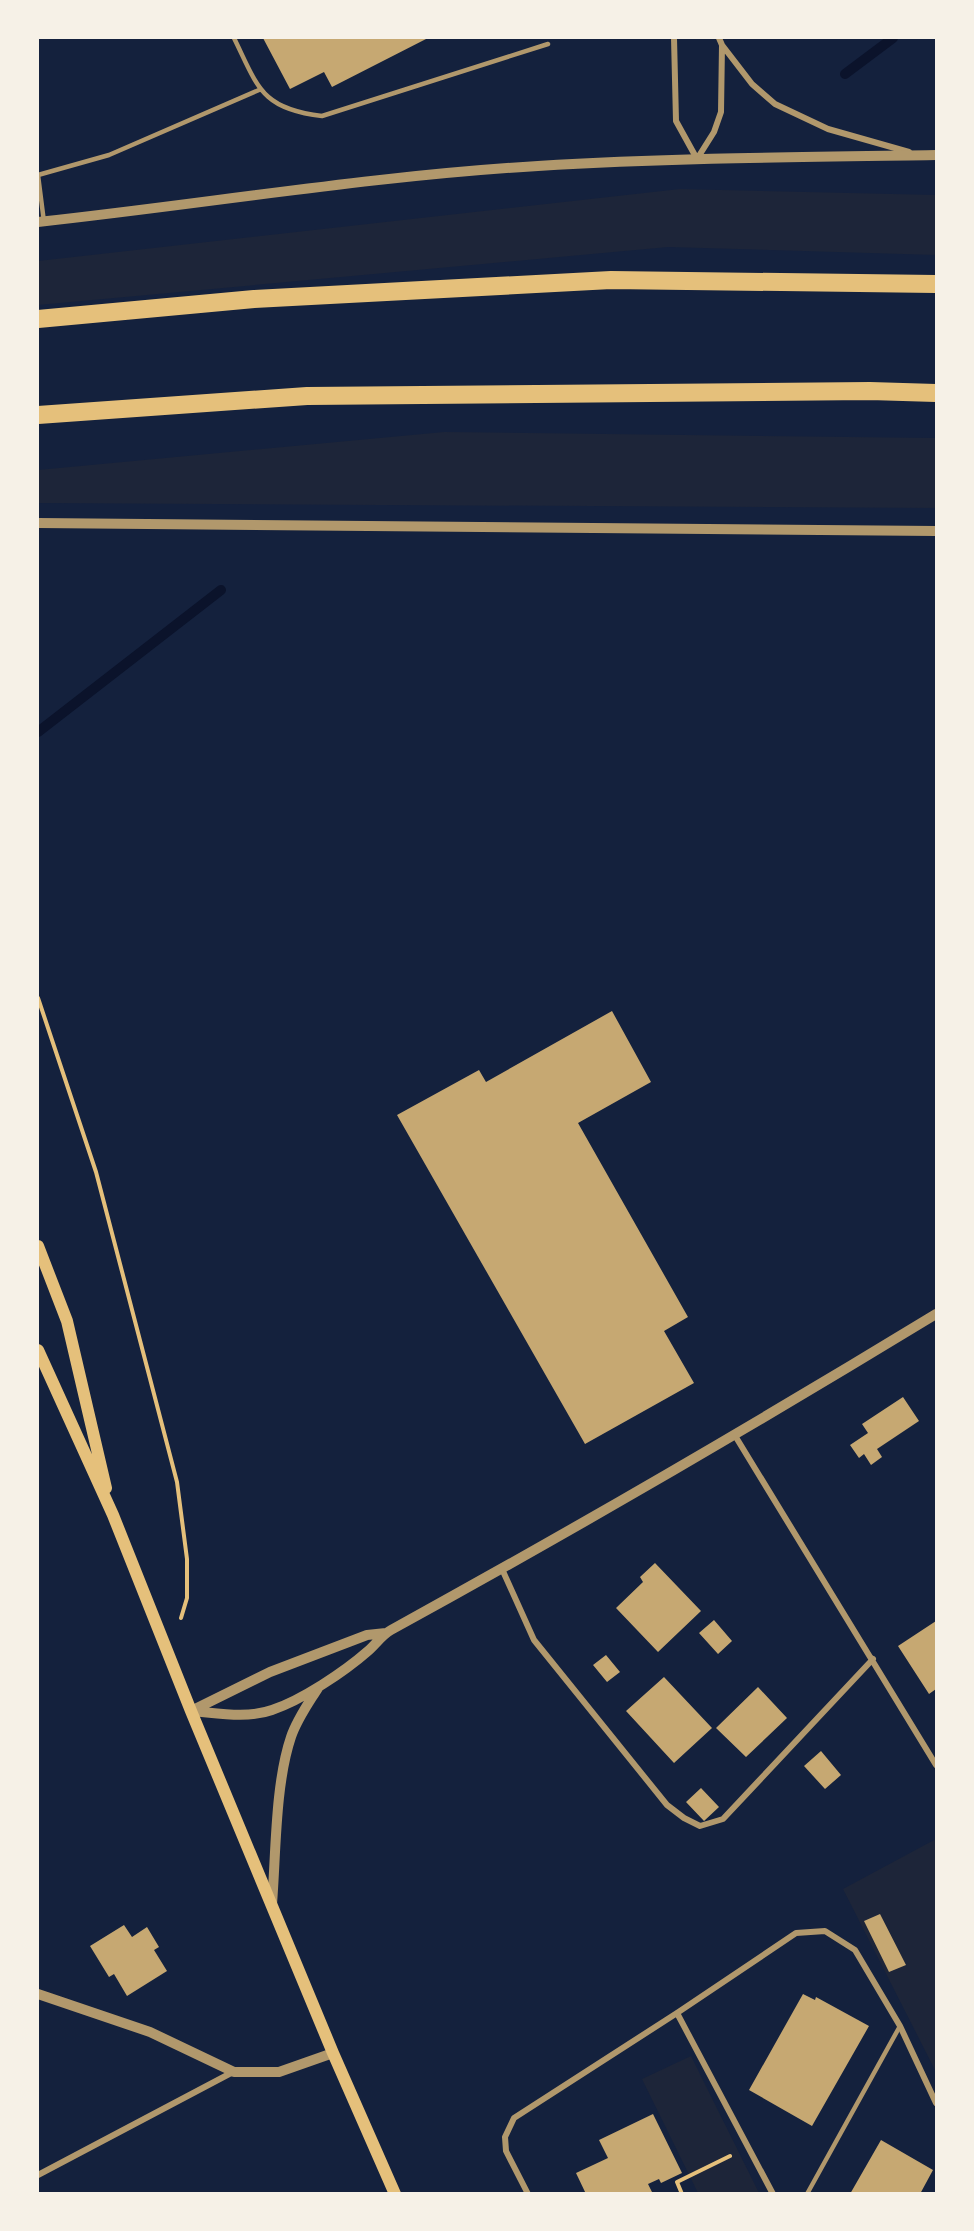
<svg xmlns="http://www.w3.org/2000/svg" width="974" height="2231" font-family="'Crimson Pro',serif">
  <rect width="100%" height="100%" fill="#14213d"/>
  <path fill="#1d2539" d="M680 189 936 195V255L668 247 38 305V261Z
    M444 432 936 438V508L38 503V470Z
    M936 1839V2072L843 1889Z
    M691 2056 759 2193H698L642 2079Z"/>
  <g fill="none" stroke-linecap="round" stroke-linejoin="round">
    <path stroke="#0b132b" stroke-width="10" d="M845 74 893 38
      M38 732 221 590"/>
  </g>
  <path fill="#c6a872" d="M263 38H428L332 87 324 72 290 89Z
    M612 1011 651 1082 578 1123 688 1317 664 1331 694 1383 585 1444 397 1115 479 1070 486 1082Z
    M903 1397 919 1421 877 1449 882 1457 871 1465 864 1454 859 1458 850 1445 868 1433 862 1424Z
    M655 1563 701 1611 658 1652 616 1608 643 1582 640 1577Z
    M714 1620 732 1641 718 1654 699 1633Z
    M936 1621V1689L929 1694 898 1646Z
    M606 1655 620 1672 607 1682 593 1665Z
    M664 1677 712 1728 674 1763 626 1711Z
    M758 1687 787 1718 746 1757 716 1728Z
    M821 1751 841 1775 825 1789 804 1766Z
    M701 1788 719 1807 704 1821 686 1802Z
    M880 1914 906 1965 889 1972 864 1921Z
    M124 1925 132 1937 147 1927 159 1947 154 1950 167 1971 127 1996 114 1974 109 1977 90 1946Z
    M803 1994 815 2000 816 1997 869 2026 812 2126 749 2090Z
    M653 2114 682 2173 661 2183 659 2179 648 2184 653 2194H586L576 2173 608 2158 599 2140Z
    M881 2140 933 2170 920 2194H850Z"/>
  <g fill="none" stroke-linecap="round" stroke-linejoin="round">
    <path stroke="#e5c07b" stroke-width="4" d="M38 998 96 1172 177 1482 187 1559V1598L181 1618
      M682 2194 677 2182 730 2156"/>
    <path stroke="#b1986c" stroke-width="4.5" d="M234 38C258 87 261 109 322 116L548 44
      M38 175 109 155 259 90
      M38 175 44 222
      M807 2194 900 2026"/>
    <path stroke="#b1986c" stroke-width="6" d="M674 38 676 121 697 159 714 132 721 112 722 45
      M719 38 722 45 752 84 775 104 828 129 909 152
      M734 1434 936 1765
      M502 1569 534 1640 667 1805 684 1818 700 1826 723 1819 873 1659
      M677 2013 773 2194
      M38 2175 233 2072
      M528 2194 506 2151 505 2137 514 2118 677 2013 796 1933 825 1931 855 1950 900 2026 936 2103"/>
    <path stroke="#b1986c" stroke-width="10" d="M38 222C204 204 370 176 538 166 670 158 804 157 936 155
      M38 523 936 531
      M191 1711C217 1713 247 1719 272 1710 302 1700 344 1672 368 1651 376 1644 382 1635 391 1630 575 1529 757 1423 936 1314
      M191 1711 270 1672 367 1635 386 1633
      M272 1904C276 1854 275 1784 291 1737 297 1719 308 1704 318 1688
      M38 1994 150 2032 234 2072H279L333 2053"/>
    <path stroke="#e5c07b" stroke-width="12" d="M38 1246 67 1321 106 1488
      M38 1350 113 1515 191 1711 333 2053 395 2194"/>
    <path stroke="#e5c07b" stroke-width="18" d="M38 319 254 299 611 280 936 284
      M38 415 307 396 870 391 936 393"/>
  </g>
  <rect width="974" height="2231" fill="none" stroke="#f6f1e7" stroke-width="78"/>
</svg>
